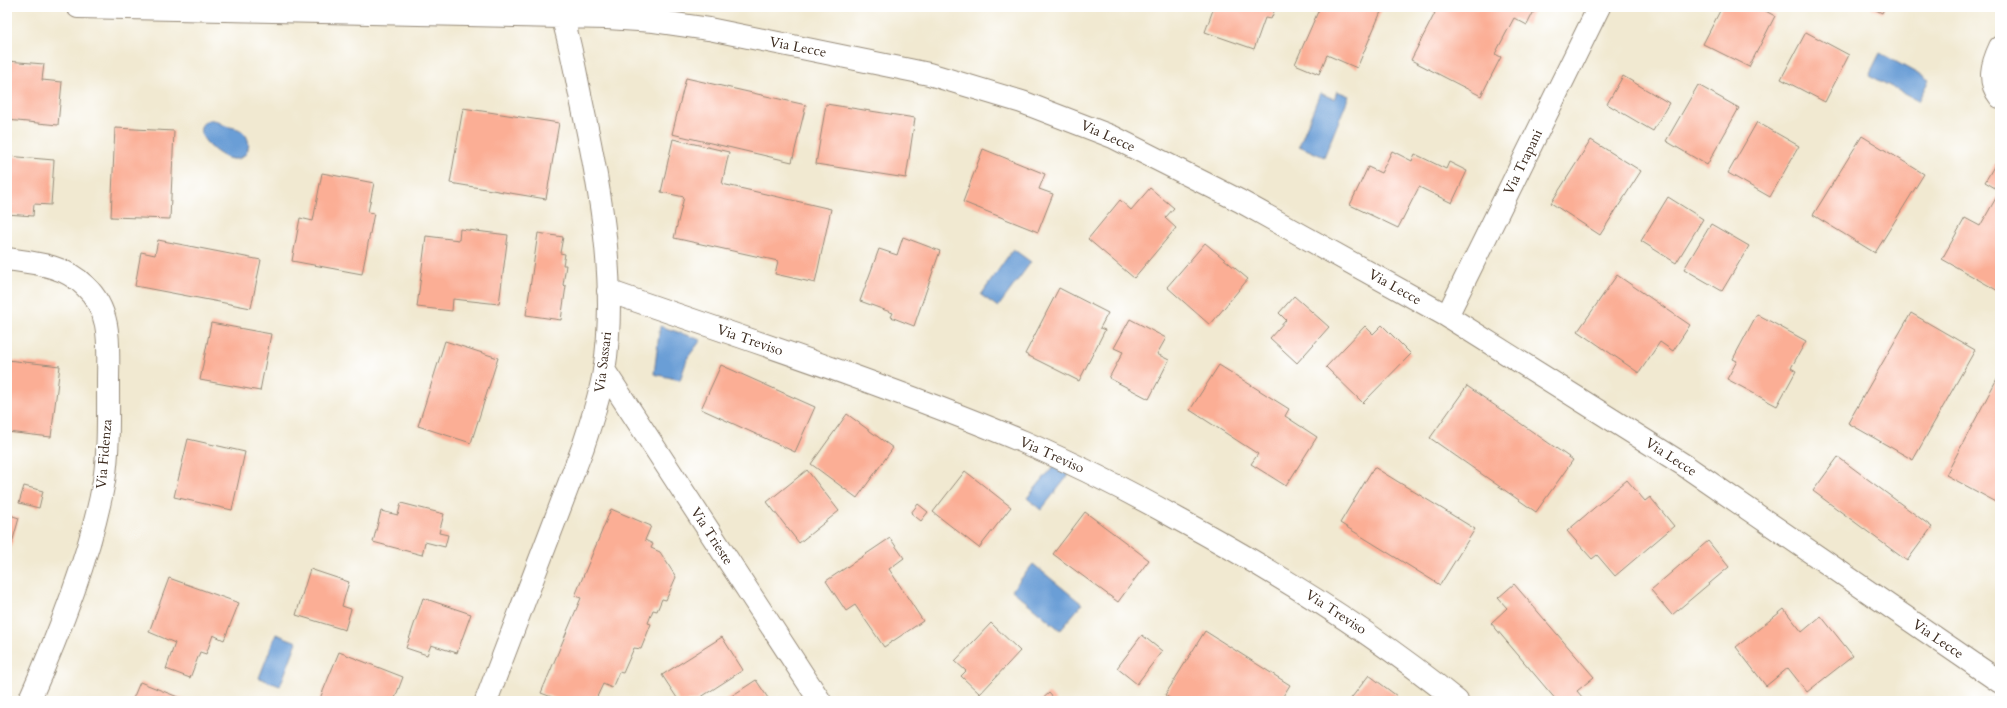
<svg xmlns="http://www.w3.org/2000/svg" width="2007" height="708" font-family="Cardo,serif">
  <rect width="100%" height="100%" fill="#fff"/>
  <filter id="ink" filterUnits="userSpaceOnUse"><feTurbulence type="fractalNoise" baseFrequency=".025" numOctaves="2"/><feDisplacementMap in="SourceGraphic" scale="8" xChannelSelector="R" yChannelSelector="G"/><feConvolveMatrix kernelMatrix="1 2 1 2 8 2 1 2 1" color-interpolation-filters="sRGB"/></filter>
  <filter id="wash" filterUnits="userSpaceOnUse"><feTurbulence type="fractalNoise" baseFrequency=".012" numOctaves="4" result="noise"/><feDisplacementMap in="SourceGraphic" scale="16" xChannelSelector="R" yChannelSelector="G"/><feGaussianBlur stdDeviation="0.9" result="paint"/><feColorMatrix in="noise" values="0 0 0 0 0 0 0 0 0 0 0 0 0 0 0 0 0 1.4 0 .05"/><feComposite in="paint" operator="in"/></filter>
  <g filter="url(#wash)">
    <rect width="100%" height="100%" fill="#f1e9d1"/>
    <path fill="#6a9ed6" stroke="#52647a" d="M1880 53 1929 80 1918 101 1869 75Z
      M1337 91 1349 96 1324 157 1299 146 1320 93 1334 99Z
      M209 120C216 119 219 123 226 126 232 128 237 127 243 132 254 142 248 161 232 159 219 158 185 129 209 120Z
      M1013 249 1031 262 998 307 981 295Z
      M660 326 701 340 688 357 680 380 654 374Z
      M1058 461 1071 472 1041 510 1027 498Z
      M1033 564 1082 604 1060 630 1012 590Z
      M276 634 297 642 280 686 259 678Z"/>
    <g id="blocks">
      <path fill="#fbae95" d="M1214 7H1276L1271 19 1265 18 1254 49 1205 32Z
        M1320 7H1383L1357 68 1327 55 1319 74 1295 64Z
        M1431 7H1473L1477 9 1478 7H1536L1527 25 1514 18 1495 54 1501 57 1481 96 1411 60 1435 13 1430 10Z
        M1722 7H1758L1775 16 1749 67 1703 44Z
        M1870 7H1885L1882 13Z
        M1806 32 1849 55 1825 102 1781 79Z
        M7 61 44 64 42 80 62 82 58 125 7 120Z
        M1623 76 1669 103 1653 131 1607 104Z
        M686 78 806 105 792 162 672 134Z
        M1698 85 1739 108 1707 165 1666 141Z
        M826 104 915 118 906 178 816 164Z
        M463 108 559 123 546 199 450 183Z
        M1757 122 1799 146 1770 197 1728 173Z
        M115 128 174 131 170 219 111 217Z
        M1862 136 1924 174 1875 253 1813 215Z
        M673 139 729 152 722 184 831 209 815 283 775 274 778 261 674 238 684 197 661 192Z
        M1591 140 1641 171 1600 235 1551 203Z
        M983 149 1045 174 1039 189 1053 194 1038 232 963 202Z
        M1392 151 1412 161 1415 154 1446 169 1449 162 1467 171 1452 203 1419 187 1398 228 1350 205 1368 167 1381 173Z
        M7 156 54 160 51 205 34 204 33 216 7 214Z
        M2000 156V191L1985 182Z
        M322 173 374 183 368 212 374 213 362 274 292 261 300 218 313 221Z
        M1150 188 1174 208 1165 218 1176 228 1134 278 1088 239 1120 200 1131 210Z
        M2000 191V292L1942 259 1965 218 1980 226Z
        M1668 197 1703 219 1676 263 1641 241Z
        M1711 224 1749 246 1722 291 1684 269Z
        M460 229 508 235 499 304 453 299 452 311 417 307 426 236 459 240Z
        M538 233 563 237 560 253 565 254 563 265H566L563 285 566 286 561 320 526 315Z
        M903 237 940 251 914 326 891 317 893 313 860 301 879 249 897 255Z
        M158 240 261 260 251 308 135 286 141 252 155 255Z
        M1205 243 1248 279 1210 325 1167 287Z
        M1617 275 1690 325 1673 351 1660 342 1639 373 1578 331Z
        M1059 288 1108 313 1100 328 1105 330 1079 381 1025 354Z
        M1294 296 1329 327 1297 363 1270 338 1286 320 1279 313Z
        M1911 313 1975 350 1913 460 1848 423Z
        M1757 314 1806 341 1791 368 1796 371 1777 406 1727 379 1737 361 1733 359Z
        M1130 319 1166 338 1157 354 1169 360 1149 399 1109 378 1123 352 1114 348Z
        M211 323 271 334 260 391 200 380Z
        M1382 325 1411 354 1363 403 1326 367 1365 326 1373 334Z
        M445 341 498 358 471 443 418 426Z
        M7 360 60 366 51 437 7 432Z
        M721 365 815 407 795 452 701 409Z
        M1219 365 1289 409 1285 416 1317 437 1286 486 1251 464 1258 454 1190 410Z
        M2000 373V504L1946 475Z
        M1467 386 1573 460 1536 512 1430 438Z
        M847 414 893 448 857 498 811 464Z
        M188 439 245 452 232 510 174 497Z
        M1838 457 1932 527 1907 561 1813 491Z
        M1374 467 1475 529 1440 585 1340 523Z
        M807 470 839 511 799 543 767 502Z
        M965 471 1011 507 979 548 933 512Z
        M1627 480 1645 501 1650 497 1674 526 1615 576 1597 555 1592 559 1567 531Z
        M24 486 43 491 39 508 19 503Z
        M401 503 444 514 439 533 448 535 445 547 425 542 422 555 373 542 381 511 398 515Z
        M918 504 928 512 921 521 911 513Z
        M611 509 651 526 645 540 653 544 651 548 660 552 676 577 666 600 662 599 657 611 653 610 648 623 651 624 641 649 634 648 623 673 619 672 612 688 603 684 595 701H562L541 693 581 598 575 596Z
        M1085 512 1149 560 1118 602 1053 554Z
        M7 514 19 518 7 561Z
        M890 538 904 558 889 569 923 621 884 647 855 605 846 611 826 581Z
        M1708 541 1729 567 1672 615 1651 590Z
        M310 569 349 582 342 606 351 609 345 630 296 615Z
        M169 578 239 603 224 640 213 635 206 654 200 652 190 678 166 669 175 643 149 632Z
        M1514 584 1594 677 1577 691 1583 698 1579 701H1557L1491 623 1507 608 1498 598Z
        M423 598 471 614 457 653 431 645 427 655 406 648Z
        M1784 609 1802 632 1821 616 1853 656 1807 692 1788 668 1766 686 1736 647Z
        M991 623 1020 651 980 694 961 676 966 671 955 661Z
        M1205 631 1290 685 1280 701H1174L1165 695Z
        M1142 635 1162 651 1137 684 1117 668Z
        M722 637 743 670 695 701H679L662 675Z
        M339 652 403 677 394 701H319Z
        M1369 675 1397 696 1393 701H1349Z
        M756 680 770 701H724Z
        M140 682 188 701H132Z
        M1049 693 1056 701H1040Z"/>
    </g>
  </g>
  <g filter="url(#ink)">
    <use href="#blocks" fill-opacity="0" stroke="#968a78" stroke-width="1"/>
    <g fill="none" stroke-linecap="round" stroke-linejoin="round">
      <g stroke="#968a78" stroke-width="24">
        <path id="minor" d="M78 7 607 18 654 21 709 29 929 74 1022 102 1113 137 1240 201 1447 316 1684 465 2000 682
          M2000 47C1992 64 1987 81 2000 97
          M7 259C35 263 64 265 85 286 113 312 108 347 108 382 108 415 109 449 104 481 91 554 59 634 29 701
          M608 291C747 339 888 385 1024 442 1077 465 1128 491 1178 519 1276 572 1370 630 1457 701
          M1447 316 1599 7
          M604 370 820 701
          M486 701 583 447C591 422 600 397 604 371 618 285 600 188 582 104 575 72 570 38 559 7"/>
      </g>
      <use href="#minor" stroke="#fff" stroke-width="22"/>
    </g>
  </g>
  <g text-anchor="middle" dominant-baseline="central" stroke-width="4" stroke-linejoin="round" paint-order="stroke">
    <g font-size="14" fill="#3b2a1e" stroke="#fff">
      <text transform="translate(798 47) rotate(11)">Via Lecce</text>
      <text transform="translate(1108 136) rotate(24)">Via Lecce</text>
      <text transform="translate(1523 162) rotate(-64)">Via Trapani</text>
      <text transform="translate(1395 287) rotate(29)">Via Lecce</text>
      <text transform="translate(750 340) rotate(19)">Via Treviso</text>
      <text transform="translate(603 362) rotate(-83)">Via Sassari</text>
      <text transform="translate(104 454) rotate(-85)">Via Fidenza</text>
      <text transform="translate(1052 455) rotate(24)">Via Treviso</text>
      <text transform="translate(1671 457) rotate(33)">Via Lecce</text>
      <text transform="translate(712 536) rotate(57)">Via Trieste</text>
      <text transform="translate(1336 612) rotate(33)">Via Treviso</text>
      <text transform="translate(1938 639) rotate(34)">Via Lecce</text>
    </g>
  </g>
  <rect width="2007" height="708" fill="none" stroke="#fff" stroke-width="24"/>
</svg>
